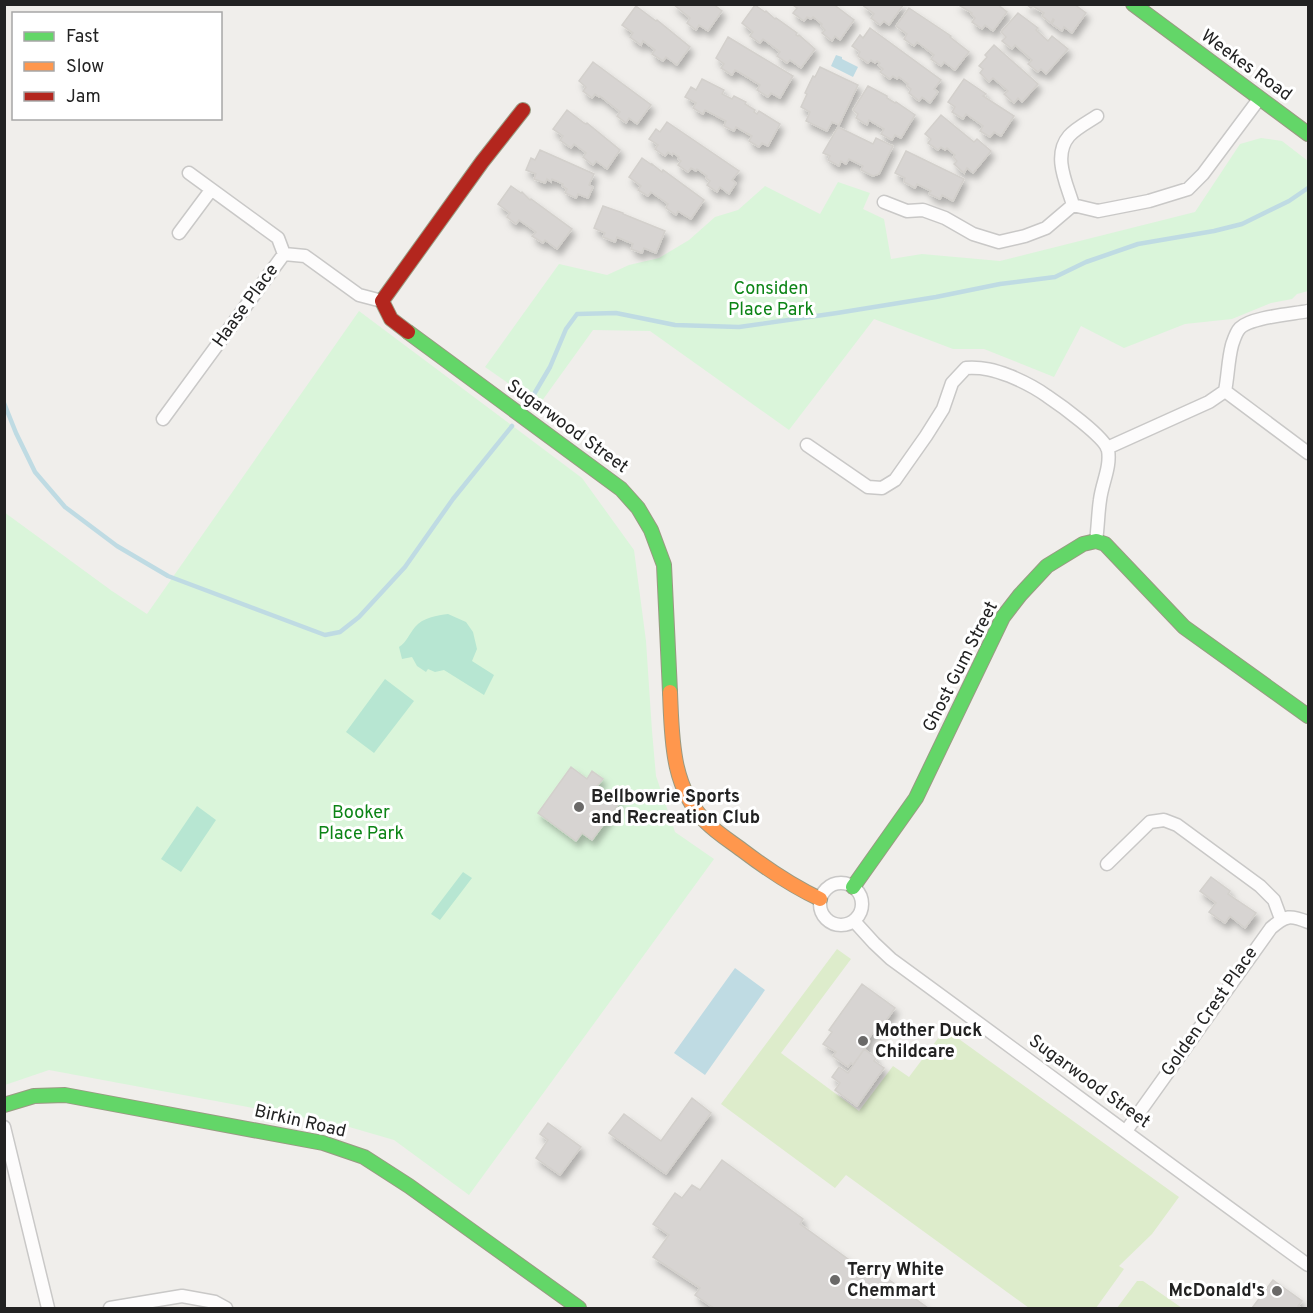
<svg xmlns="http://www.w3.org/2000/svg" width="1313" height="1313" font-family="Overpass,sans-serif">
  <defs>
    <filter id="shadow"><feDropShadow dx="3.5" dy="6" stdDeviation="3" flood-color="#0004"/></filter>
  </defs>
  <rect width="100%" height="100%" fill="#f0eeeb"/>
  <path fill="#ddeccb" d="M837 949 851 959 781 1053 859 1111 893 1066 909 1077 945 1029 1179 1197 1152 1234 1119 1266 1124 1269 1096 1308H1029L846 1175 835 1188 721 1104Z
    M1137 1281H1143L1182 1308H1117Z"/>
  <path fill="#daf5da" d="M1261 138 1282 141 1308 161V291L1297 294 1292 299 1271 303 1232 319 1185 324 1124 348 1081 326 1054 377 984 349H953L874 319 789 430 650 331 593 330 539 405 485 367 559 264 607 275 629 265 659 258 689 240 715 217 738 210 765 186 820 214 838 182 870 193 863 209 884 219 891 259 922 254 1000 261 1195 212 1240 144Z
    M359 311 582 478 634 550 646 641 652 731 656 776 675 832 714 859 469 1195 394 1140 339 1124 49 1070 5 1085 4 512 112 591 147 614Z"/>
  <path fill="#b7e6d2" d="M448 614 466 622 473 632 477 649 472 661 494 675 484 695 444 670 435 672 428 669 426 672 417 666 412 657 402 659 399 647C407 642 409 634 415 627 422 618 438 615 448 614Z
    M385 679 414 701 374 753 346 732Z
    M197 806 216 820 181 872 161 859Z
    M463 872 472 878 440 920 431 914Z"/>
  <path fill="#bfdbe3" d="M836 55 842 57V59L858 67 853 77 831 66Z
    M735 968 765 990 705 1075 674 1053Z"/>
  <g fill="none" stroke-linecap="round" stroke-linejoin="round">
    <path stroke="#bfdbe3" stroke-width="4.5" d="M530 401 550 367 566 329 577 314 616 313 675 325 739 327 837 313 936 297 1000 284 1055 277 1086 262 1138 244 1214 231 1242 224 1289 201 1308 188
      M4 403 16 433 35 472 65 507 117 546 168 576 325 635 340 632 359 617 405 567 453 499 512 426"/>
  </g>
  <path fill="#d7d4d2" stroke="#d3d0cc" stroke-width="1.5" filter="url(#shadow)" d="M673 4H713L722 11 708 31 699 25 696 30 687 23 690 18Z
    M793 4H833L854 20 840 40 835 36 832 41 822 33 825 30 821 26 822 24 813 17 811 19 807 17 804 21 793 13 797 8 793 5Z
    M861 4H904L889 25 884 21 880 25 871 18 874 14Z
    M957 4H997L1007 12 993 31 985 25 982 29 972 22 975 18 971 14 972 13Z
    M1026 4H1074L1086 13 1072 33 1064 27 1062 31 1052 24 1054 20 1053 19 1051 23 1042 16 1044 13 1033 6 1031 8Z
    M755 5 765 12 766 11 775 19 776 18 797 33 796 35 798 36 799 35 815 49 801 68 790 60 787 63 777 56 780 52 763 39 760 43 750 36 753 32 742 23Z
    M636 6 656 21 657 20 690 47 677 65 666 57 663 61 652 54 655 50 643 41 641 45 630 37 633 33 622 25Z
    M909 8 951 36 950 37 969 52 955 70 944 62 941 66 931 59 934 55 917 42 914 46 904 39 907 34 896 26Z
    M1018 13 1038 28 1036 30 1048 41 1052 36 1068 49 1046 74 1041 69 1038 72 1028 64 1032 60 1015 45 1012 49 1002 41 1006 37 1001 32Z
    M870 28 941 80 934 89 938 92 930 103 922 97 919 101 909 93 911 89 907 86 908 84 899 77 897 79 893 76 890 79 880 72 883 69 878 65 880 63 877 61 875 63 871 60 868 63 858 56 860 52 852 46 860 35 863 38Z
    M728 37 793 76 780 98 771 93 768 97 757 90 760 85 739 72 735 70 732 75 721 68 724 64 716 58Z
    M994 45 1038 84 1022 102 1018 98 1014 103 1004 94 1008 91 993 78 989 82 980 73 983 69 979 66 987 57 985 55Z
    M593 62 651 105 637 124 629 118 626 123 617 116 620 112 600 96 599 97 595 94 592 98 583 91 586 87 579 81Z
    M820 67 858 85 839 125 832 122 827 131 806 121 810 112 801 107 807 94 805 93 813 76 815 77Z
    M702 79 724 90 722 94 732 99 734 96 746 102 745 104 755 110 754 112 757 114 759 111 780 124 768 146 762 143 759 147 749 141 752 136 736 127 734 131 724 126 726 121 705 110 703 114 693 108 696 103 685 97 691 87 696 90Z
    M964 79 986 94 983 96 1014 116 1001 136 994 132 990 137 980 131 983 126 966 114 963 119 952 112 955 107 948 102Z
    M868 86 887 96V98L895 103 896 102 915 115 901 138 895 135 892 140 881 134 884 129 869 120 867 125 856 118 858 114 853 110Z
    M567 110 584 123 586 124 587 123 620 150 607 169 596 161 593 165 583 157 586 153 574 144 571 148 560 140 563 136 553 129Z
    M941 115 974 142 977 139 991 151 973 173 967 168 964 173 954 164 957 161 953 157 955 155 947 148 945 150 941 147 938 150 928 143 931 139 925 134Z
    M667 122 739 171 732 180 736 183 729 194 720 187 717 192 707 185 710 181 706 178 707 176 697 169 696 171 691 168 688 172 678 165 681 161 678 159 679 157 673 153 672 155 668 152 665 156 655 149 658 145 649 139 656 129 660 132Z
    M838 127 873 144 876 138 893 146 879 174 873 176 861 170 863 166 849 159 846 164 841 161 839 166 828 160 830 156 823 153Z
    M540 150 594 174 589 185 593 187 588 198 578 194 576 198 565 193 567 189 562 186 563 184 552 179 551 182 547 179 545 183 534 179 536 174 526 170 531 158 535 160Z
    M906 151 964 179 953 201 942 195 940 199 929 194 931 191 917 184 915 188 904 182 905 178 895 173Z
    M642 158 652 165V164L662 172 663 170 704 200 691 219 678 211 676 215 666 208 668 204 651 192 648 196 638 190 641 186 629 177Z
    M511 186 521 193 522 192 530 200 531 199 572 229 557 249 545 240 543 243 532 236 536 232 519 220 516 224 507 217 510 213 498 204Z
    M603 206 623 213V214L665 231 656 253 644 248 642 253 631 249 633 244 617 237 615 242 603 237 605 233 594 228Z
    M571 767 587 779 592 771 603 779 597 786 620 802 592 840 582 833 576 841 538 813Z
    M1211 877 1230 891 1228 894 1256 913 1245 928 1230 916 1225 923 1209 912 1216 903 1200 891Z
    M862 984 895 1008 878 1032 875 1030 868 1039 870 1041 853 1065 851 1063 848 1067 833 1056 836 1052 823 1044 832 1032 829 1030Z
    M864 1049 876 1058 874 1061 884 1068 857 1106 835 1090 840 1083 832 1077 839 1067 848 1073Z
    M692 1098 711 1113 666 1174 609 1133 624 1114 661 1141Z
    M548 1123 581 1147 560 1175 536 1158 548 1140 540 1134Z
    M722 1160 803 1219 800 1224 866 1272 868 1269 872 1271 874 1269 928 1308H714L695 1295 700 1288 653 1257 669 1235 653 1224 675 1193 682 1198 692 1185 700 1190Z
    M1273 1280 1302 1301 1298 1306 1301 1308H1252Z"/>
  <g fill="none" stroke-linecap="round" stroke-linejoin="round">
    <g stroke="#c9c8c7" stroke-width="15">
      <path id="street" d="M189 173 278 238 284 254
        M884 202 907 211 923 210 945 218 973 234 999 242 1025 236 1046 228 1073 205 1098 211 1149 201 1188 189 1203 174 1259 99
        M1073 205C1067 184 1052 156 1069 136 1076 128 1088 122 1097 116
        M179 233 211 190
        M1225 391 1308 453
        M163 419 284 254 305 256 359 295 382 301
        M807 445 868 487 882 488 895 480 926 436 943 409 952 383 966 368C983 367 994 370 1010 376 1022 381 1036 388 1047 396 1059 404 1105 437 1108 450 1111 467 1102 483 1100 500 1098 513 1098 527 1096 541
        M1107 448 1209 402 1225 391C1228 376 1228 360 1232 345 1234 339 1236 332 1240 328 1251 317 1293 314 1308 311
        M1107 864 1150 822 1164 820 1177 825 1260 886 1274 900 1281 919
        M820 904a21 21 0 1 1 42 0a21 21 0 1 1-42 0Z
        M854 921 874 943 891 959C1031 1061 1168 1164 1308 1265
        M4 1127 48 1308
        M1126 1131 1271 928C1286 915 1290 915 1308 922
        M110 1308 182 1296 215 1302 226 1308"/>
    </g>
    <g stroke="#999a82" stroke-width="16">
      <path id="fast" d="M1133 4 1308 134
        M408 332 621 489 638 508 651 530 664 565 670 692
        M853 887 916 798 1003 617 1020 595 1047 566 1083 544 1096 541 1105 544 1184 627 1308 716
        M4 1105 34 1096 65 1095 323 1143 364 1157 409 1186 579 1308"/>
    </g>
    <g stroke="#999a82" stroke-width="16">
      <path id="slow" d="M670 692C672 738 671 787 706 822 717 833 730 841 742 850 767 869 792 886 820 899"/>
    </g>
    <g stroke="#999a82" stroke-width="16">
      <path id="jam" d="M408 332 391 319 382 301 482 162 523 110"/>
    </g>
    <use href="#street" stroke="#fdfcfc" stroke-width="12"/>
    <use href="#fast" stroke="#63d668" stroke-width="14"/>
    <use href="#slow" stroke="#ff974d" stroke-width="14"/>
    <use href="#jam" stroke="#b3261e" stroke-width="14"/>
  </g>
  <g fill="#6a6968" stroke="#fff" stroke-width="2">
    <circle cx="579" cy="807" r="6"/>
    <circle cx="863" cy="1041" r="6"/>
    <circle cx="835" cy="1280" r="6"/>
    <circle cx="1277" cy="1291" r="6"/>
  </g>
  <g text-anchor="middle" dominant-baseline="central" stroke-width="6" stroke-linejoin="round" paint-order="stroke">
    <g font-size="18" fill="#222" stroke="#fff">
      <text transform="translate(1246 66) rotate(36)">Weekes Road</text>
      <text transform="translate(246 306) rotate(-54)">Haase Place</text>
      <text transform="translate(567 427) rotate(36)">Sugarwood Street</text>
      <text transform="translate(961 667) rotate(-63)">Ghost Gum Street</text>
      <text transform="translate(1210 1012) rotate(-55)">Golden Crest Place</text>
      <text transform="translate(1089 1082) rotate(36)">Sugarwood Street</text>
      <text transform="translate(300 1122) rotate(13)">Birkin Road</text>
    </g>
    <g font-size="18" fill="#0c8416" stroke="#fff">
      <text x="771" y="289">Considen<tspan x="771" dy="21">Place Park</tspan></text>
      <text x="361" y="813">Booker<tspan x="361" dy="21">Place Park</tspan></text>
    </g>
    <g font-size="18" font-weight="bold" fill="#222" stroke="#fff" text-anchor="start">
      <text x="591" y="797">Bellbowrie Sports<tspan x="591" dy="21">and Recreation Club</tspan></text>
      <text x="875" y="1031">Mother Duck<tspan x="875" dy="21">Childcare</tspan></text>
      <text x="847" y="1270">Terry White<tspan x="847" dy="21">Chemmart</tspan></text>
      <text x="1265" y="1291" text-anchor="end">McDonald's</text>
    </g>
  </g>
  <rect width="1313" height="1313" fill="none" stroke="#222222" stroke-width="12"/>
  <rect x="12" y="12" width="210" height="108" fill="#ffffff" stroke="#a7a7a7" stroke-width="1.5"/>
  <rect x="24" y="32" width="30" height="9" fill="#63d668" stroke="#a7a7a7" stroke-width="1.5"/>
  <text x="66" y="42" font-size="18" fill="#222222">Fast</text>
  <rect x="24" y="62" width="30" height="9" fill="#ff974d" stroke="#a7a7a7" stroke-width="1.5"/>
  <text x="66" y="72" font-size="18" fill="#222222">Slow</text>
  <rect x="24" y="92" width="30" height="9" fill="#b3261e" stroke="#a7a7a7" stroke-width="1.5"/>
  <text x="66" y="102" font-size="18" fill="#222222">Jam</text>
</svg>
